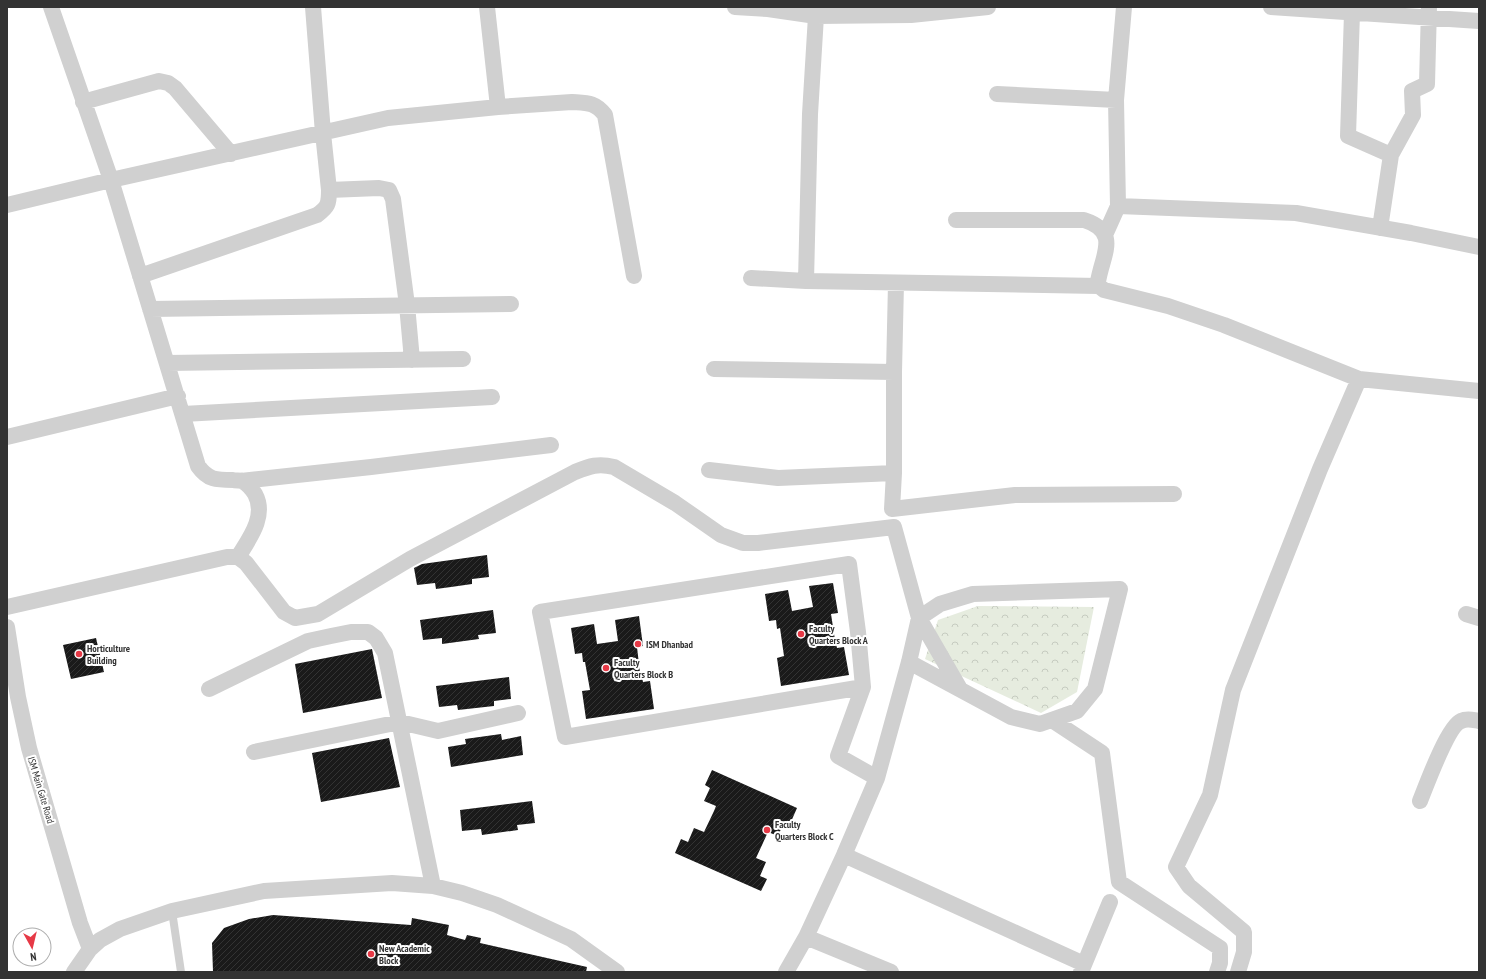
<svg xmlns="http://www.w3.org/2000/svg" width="1486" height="979" font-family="'PT Sans Narrow',sans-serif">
  <defs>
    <pattern id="park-crowns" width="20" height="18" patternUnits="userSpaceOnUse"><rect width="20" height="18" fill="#e6ecdf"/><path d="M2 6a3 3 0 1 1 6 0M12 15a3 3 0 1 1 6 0" fill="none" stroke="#c6cbc0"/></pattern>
    <pattern id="building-hatch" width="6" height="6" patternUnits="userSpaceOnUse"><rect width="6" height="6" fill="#1a1a1a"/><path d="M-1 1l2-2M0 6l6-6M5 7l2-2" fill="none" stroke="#333"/></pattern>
  </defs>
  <rect width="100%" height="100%" fill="#fff"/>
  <path fill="url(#park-crowns)" d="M978 606 1094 607 1077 692 1041 713 925 659 938 620Z"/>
  <path fill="url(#building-hatch)" d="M487 555 489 577 472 579V584L451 587 436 589 435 583 417 585 414 568 422 564Z
    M833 583 838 613 831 614 835 640 837 648 844 647 849 675 781 686 777 658 784 656 780 628 777 629 776 620 769 621 765 594 788 590 792 611 813 607 809 586Z
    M493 610 496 633 478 635 479 639 442 644V638L423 640 420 620Z
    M639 616 643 646 637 647 640 673H641L643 682 650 681 654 709 586 719 582 691 590 690 585 662H583L582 653 575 654 571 628 594 624 597 644 618 641 615 620Z
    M96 638 104 672 71 679 63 645Z
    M372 649 382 698 303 713 295 664Z
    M509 677 511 699 494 701V706L458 710 457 705 439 707 436 686Z
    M501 734 502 740 521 736 523 755 451 767 448 747 466 744 465 739Z
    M389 738 400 787 321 802 312 753Z
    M712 770 797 808 790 824 784 822 778 836 768 832 756 858 766 862 760 876 767 879 761 891 675 853 681 839 688 842 694 828 704 832 714 811 716 806 704 801 710 788 705 785Z
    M532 801 535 823 517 825 518 830 482 835 481 829 462 831 460 810Z
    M273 915 411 925 412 918 449 925 447 935 465 940 467 935 481 938 480 943 587 967 586 972H213L212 943 224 928 249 919Z"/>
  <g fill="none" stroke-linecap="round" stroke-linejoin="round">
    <path stroke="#d0d0d0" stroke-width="8" d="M172 911 181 972"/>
    <path stroke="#d0d0d0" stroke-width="16" d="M51 7 111 180 198 466C208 480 216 480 233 480 236 481 240 480 242 481 248 484 252 489 255 494 267 516 249 539 238 557
      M487 7 498 107
      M735 7 768 9 816 16 911 15 988 7
      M1271 7 1479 21
      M1352 13 1348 136 1391 155
      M997 94 1116 100
      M83 102 159 81 168 83 175 88 231 154
      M329 190 379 188 389 190 393 199 407 305 412 360
      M7 205 111 180 388 118 498 107 572 102C587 103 595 102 605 115L634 276
      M1118 206 1296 213 1411 233 1479 247
      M956 220H1084C1121 232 1102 255 1098 282L1099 286 1104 290 1168 306 1224 325 1359 379 1479 391
      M1380 228 1391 155 1413 115 1412 91 1427 84 1429 7
      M1105 235 1118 206 1116 100 1124 7
      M140 276 317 215C328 207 329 204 329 190L323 133 313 7
      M751 278 806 281 1099 286
      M806 281 810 114 816 16
      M896 283 894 372V473L892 509 1015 495 1174 494
      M150 309 511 304
      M167 363 463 359
      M714 369 894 372
      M183 414 492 397
      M7 437 178 396
      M709 470 778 478 894 473
      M241 481 371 467 551 445
      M7 607 227 557H238L246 563 284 612 295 618 318 614 410 559 575 472C590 466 598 463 614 467L675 503 721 535 743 543H758L894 527 919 618 960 689
      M1466 614 1479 618
      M7 627 18 697 29 748 80 923 90 949
      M863 687 565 737 540 612 849 564 858 632 863 687 838 756 877 778
      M209 689 308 641 331 636 351 632H368L376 638 385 653 433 886
      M1052 720 1102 753 1119 882 1220 948V963L1217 972
      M254 752 400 722 438 731 518 713
      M1420 801C1426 786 1448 726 1461 721 1467 718 1473 720 1479 721
      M844 855 1084 964
      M806 937 891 972
      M74 972 90 949 100 940 120 929 172 911 264 891 392 883 433 886 462 893 497 905 571 939 617 972
      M786 972 806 937 844 855 877 778 909 662 919 618 940 604 973 594 1120 589 1095 689 1077 711 1040 724 1011 717 909 662
      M1081 972 1110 902
      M1238 972 1244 952V932L1189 886 1176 867 1210 795 1233 690 1320 469 1359 379"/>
  </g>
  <g fill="#e63946" stroke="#fff" stroke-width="1.5">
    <circle cx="801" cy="634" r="4"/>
    <circle cx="638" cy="644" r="4"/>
    <circle cx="79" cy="654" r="4"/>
    <circle cx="606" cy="668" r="4"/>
    <circle cx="767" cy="830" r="4"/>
    <circle cx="371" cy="954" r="4"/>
  </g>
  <g text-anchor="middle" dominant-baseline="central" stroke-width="4" stroke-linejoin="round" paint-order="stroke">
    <g font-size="10" font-weight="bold" fill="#333" stroke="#fff" text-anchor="start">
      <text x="809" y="628">Faculty<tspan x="809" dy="12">Quarters Block A</tspan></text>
      <text x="646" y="644">ISM Dhanbad</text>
      <text x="87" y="648">Horticulture<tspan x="87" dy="12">Building</tspan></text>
      <text x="614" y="662">Faculty<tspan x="614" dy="12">Quarters Block B</tspan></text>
      <text x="775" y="824">Faculty<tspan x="775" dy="12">Quarters Block C</tspan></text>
      <text x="379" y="948">New Academic<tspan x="379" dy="12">Block</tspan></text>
    </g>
    <g font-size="10" fill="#333" stroke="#fff">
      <text transform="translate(41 790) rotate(73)">ISM Main Gate Road</text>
    </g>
  </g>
  <rect width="1486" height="979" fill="none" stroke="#333333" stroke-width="16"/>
  <g transform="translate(32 947) rotate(172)"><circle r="19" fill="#ffffff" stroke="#adadad"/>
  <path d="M0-3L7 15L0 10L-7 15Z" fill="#e63946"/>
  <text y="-6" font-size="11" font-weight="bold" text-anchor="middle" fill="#333333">N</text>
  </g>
</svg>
